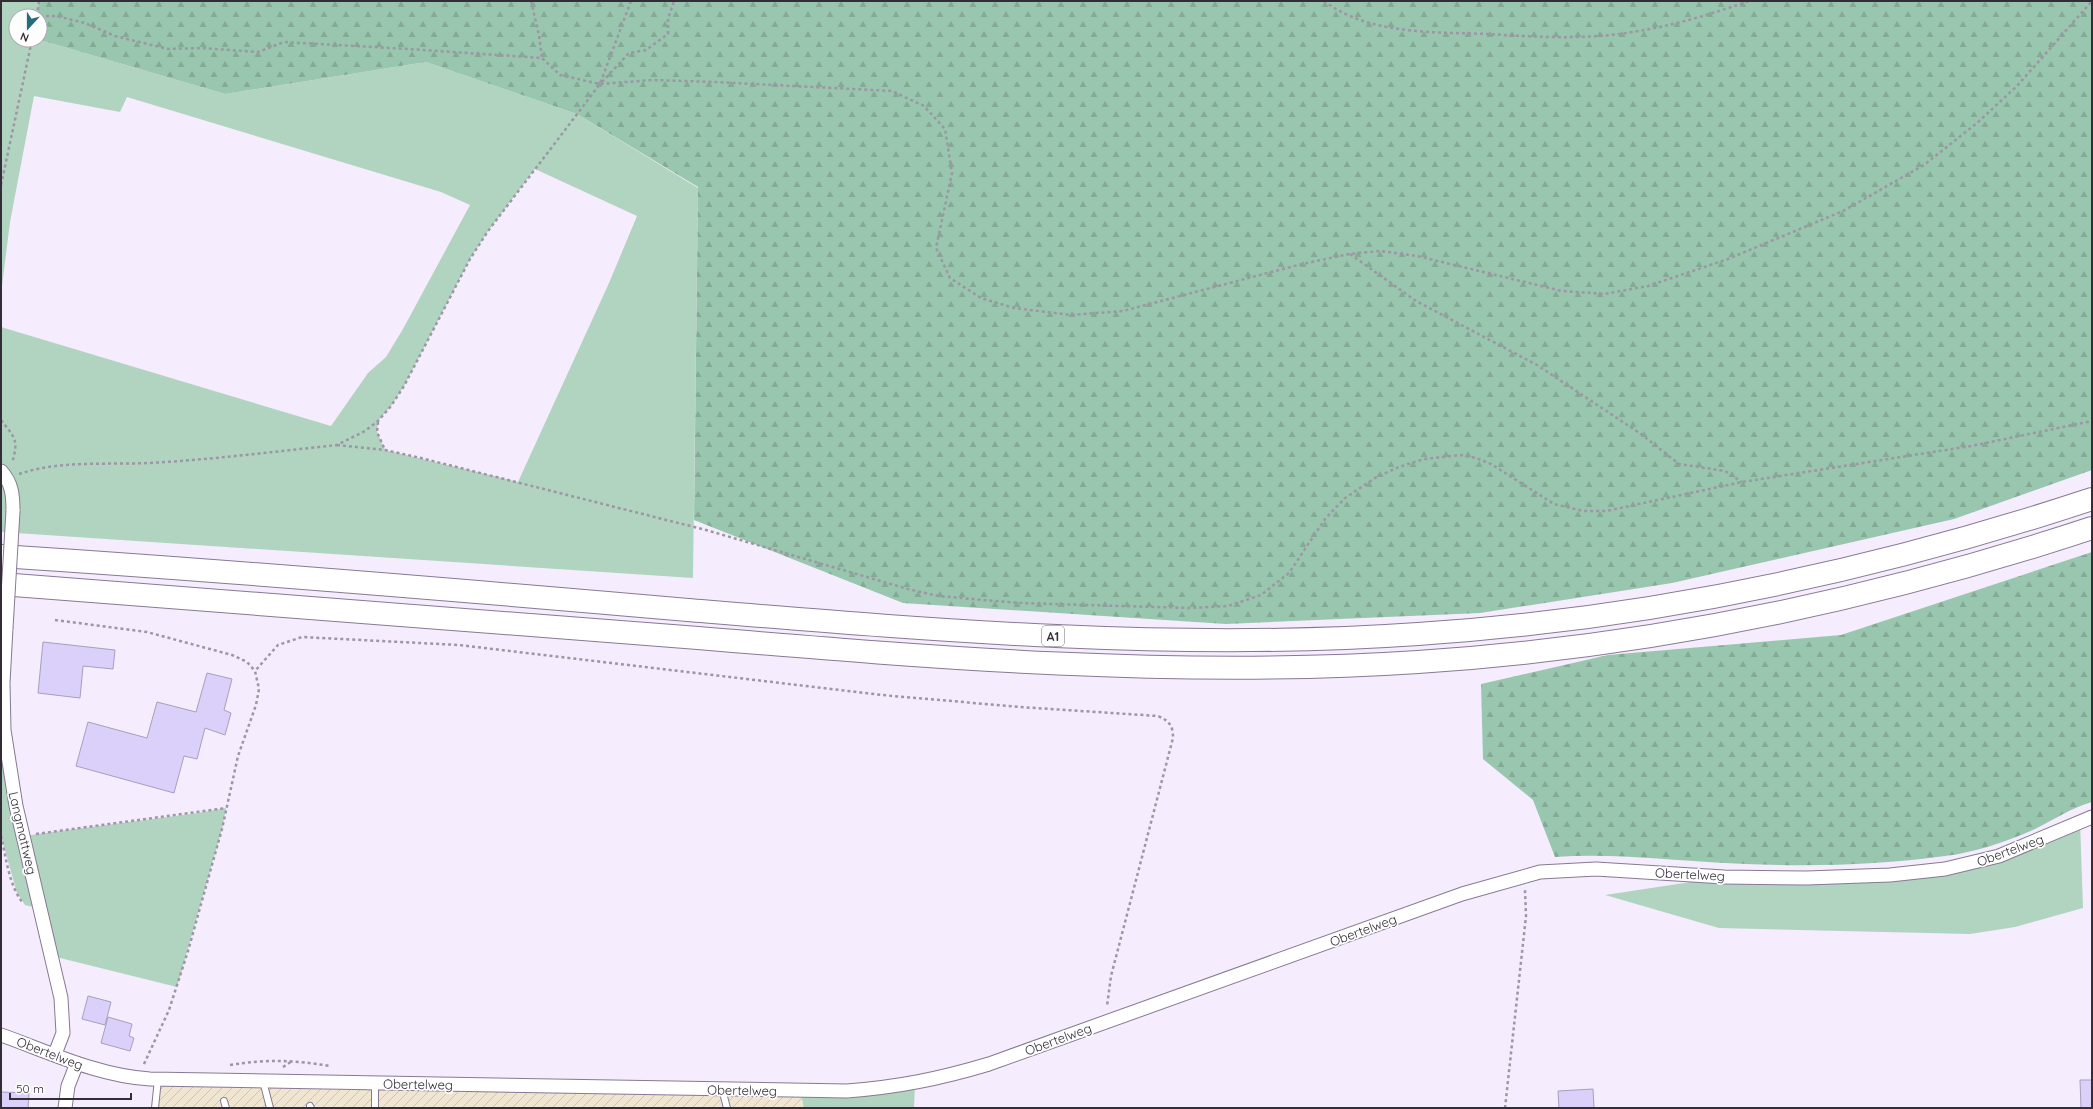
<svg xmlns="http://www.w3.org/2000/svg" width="2093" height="1109" font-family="Quicksand,sans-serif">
  <defs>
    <pattern id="industrial-furrows" width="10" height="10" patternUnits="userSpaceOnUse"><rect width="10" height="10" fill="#efe5d0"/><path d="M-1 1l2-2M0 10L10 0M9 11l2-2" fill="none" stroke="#cdc5b3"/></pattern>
    <pattern id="forest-firs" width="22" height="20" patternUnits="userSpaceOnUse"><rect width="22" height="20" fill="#99c6ae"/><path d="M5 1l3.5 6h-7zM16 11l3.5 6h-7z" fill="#84aa96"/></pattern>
  </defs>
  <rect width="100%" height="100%" fill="#f5ecfd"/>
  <path fill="url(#industrial-furrows)" d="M158 1079 800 1090 804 1108H155Z"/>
  <path fill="#b1d4c1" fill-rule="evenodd" d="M1 1H39L37 16H16V40H40L225 94 426 62 577 114 698 188 693 578 1 532V327L331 426 368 373 386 357 403 329 470 205 441 192 127 97 120 112 34 96 10 222 1 294ZM535 169 637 216 609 283 518 482 385 450 377 432 378 421 391 406 404 386 470 259 488 231Z
    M1 621 3 683 23 836 198 813 226 808 222 829 177 987 52 956 41 909 25 905 17 893 1 836Z
    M2080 821 2083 908 2015 927 1970 934 1719 928 1605 895 1724 877 1945 869Z
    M915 1084 914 1108H804L800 1090Z"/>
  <path fill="url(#forest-firs)" d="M39 1H2092V470L1954 519 1672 583 1480 613 1226 624 903 603 694 520 698 187 577 114 426 62 225 94 40 40V16H37Z
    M2092 552V802C2073 807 2055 819 2037 828 2009 841 1976 852 1945 856 1872 866 1797 867 1724 863 1668 860 1611 853 1555 857L1533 800 1483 759 1481 684 1608 655 1841 635Z"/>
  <path fill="#dbd0f9" stroke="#a79fbc" d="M43 642 115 650 113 669 83 666 80 698 38 693Z
    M207 673 232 679 224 710 231 713 225 735 205 728 197 759 184 756 174 793 76 766 88 722 147 738 157 702 196 712Z
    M88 996 111 1002 105 1025 82 1019Z
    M108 1017 132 1024 129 1036 134 1038 130 1051 101 1043Z
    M2080 1080H2092V1108H2081Z
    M1593 1089 1594 1108H1559L1558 1091Z
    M1 1092 29 1093 28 1108H1Z"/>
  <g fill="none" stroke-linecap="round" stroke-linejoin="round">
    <g stroke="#877993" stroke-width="8">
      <path id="lane" d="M263 1081 270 1108
        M375 1084V1108
        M722 1089 727 1108
        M224 1101 226 1108
        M310 1106 311 1108
        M155 1108 158 1079"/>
    </g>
    <g stroke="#877993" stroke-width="15">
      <path id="street" d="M1 471C12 483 13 495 13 511
        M6 628 3 683 4 730 16 806 61 998 63 1033 55 1054
        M1 1035C49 1052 98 1076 150 1079L847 1091C898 1087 939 1079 989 1064L1462 894 1540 872 1596 869 1724 877 1807 878 1890 875 1945 869 1999 856 2092 817
        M65 1108 68 1086 77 1063"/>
    </g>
    <g stroke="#877993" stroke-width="24">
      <path id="highway" d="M1 556C230 571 459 590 688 610 931 630 1174 651 1418 634 1648 619 1874 571 2092 499
        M1 584C234 600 466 619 698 638 938 658 1178 678 1418 662 1648 647 1874 600 2092 528"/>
    </g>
    <path stroke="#9d96a4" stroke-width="2.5" stroke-dasharray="3 3" stroke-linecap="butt" d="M531 1 539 35 542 58
      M1324 1C1369 35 1434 32 1488 34 1536 37 1585 40 1633 32 1672 26 1712 14 1749 1
      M37 16 39 1
      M40 16H56L85 23 115 36 168 49 201 48 258 52 284 42 408 49 542 58 560 75 600 84 652 80 715 82 892 91 924 106 945 129 952 173 936 248 950 278 981 298 1014 308 1071 315 1123 311 1298 265 1349 254 1380 251 1417 256 1562 291 1604 294 1648 286 1728 259 1843 211 1924 165 1977 123 2017 86 2092 1
      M602 82 629 53 646 50 668 34V19L674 1
      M1 185 32 40
      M1350 254 1416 301 1537 365 1641 434 1679 464 1725 471 1742 482
      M1 420C15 438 19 440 12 463
      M378 422 377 432 385 450
      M337 445 385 450 421 458 706 530 908 589 938 596 1019 603 1191 608 1228 606 1261 595 1289 573 1325 519 1345 498 1375 478 1399 467 1424 459 1460 455 1476 458 1491 464 1554 504 1583 511H1606L1742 482 1971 446 2092 421
      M19 474C60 460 106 465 149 463 206 460 262 453 319 447L337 445 365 431 378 421 391 406 404 386 470 259 488 231 600 84 631 1
      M55 620 147 632 232 655 247 662 255 671
      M36 834 226 808
      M1 836C6 857 9 886 23 903
      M144 1064 169 1010 188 951 222 829 238 756 256 705 259 689 255 671 278 645 302 637 459 645 882 695 1020 707 1158 716C1169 721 1173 725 1173 738L1111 976 1107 1006
      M230 1065C268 1059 293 1060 330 1066
      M283 1067 292 1061
      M1505 1108 1526 916 1525 890"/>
    <use href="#lane" stroke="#fff" stroke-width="6"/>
    <use href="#street" stroke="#fff" stroke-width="13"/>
    <use href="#highway" stroke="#fff" stroke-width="22"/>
    <g stroke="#877993" stroke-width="15" stroke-linecap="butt">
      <path id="street-bridge" d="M6 628 13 511"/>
    </g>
    <use href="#street-bridge" stroke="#fff" stroke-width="13"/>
  </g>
  <g text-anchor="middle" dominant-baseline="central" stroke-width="3.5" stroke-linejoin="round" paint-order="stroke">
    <rect fill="#fdfdfd" stroke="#706b73" stroke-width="1" x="1042" y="626" width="22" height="20" rx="3"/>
    <g font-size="12" font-weight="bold" fill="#332d38">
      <text x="1053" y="636">A1</text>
    </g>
    <g font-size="13" fill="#332d38" stroke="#fdfdfd">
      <text transform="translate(23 833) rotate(77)">Langmattweg</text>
      <text transform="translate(2010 850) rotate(-20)">Obertelweg</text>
      <text transform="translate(1690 874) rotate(3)">Obertelweg</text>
      <text transform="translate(1363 930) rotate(-20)">Obertelweg</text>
      <text transform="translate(1058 1039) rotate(-20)">Obertelweg</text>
      <text transform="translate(50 1053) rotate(21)">Obertelweg</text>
      <text transform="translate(418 1084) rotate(1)">Obertelweg</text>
      <text transform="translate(742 1090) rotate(1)">Obertelweg</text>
    </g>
  </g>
  <rect width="2093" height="1109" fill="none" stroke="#332d38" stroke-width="4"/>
  <g transform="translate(28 28) rotate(201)"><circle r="19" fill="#fdfdfd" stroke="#acaaae"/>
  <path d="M0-3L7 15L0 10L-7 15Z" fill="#256d79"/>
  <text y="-6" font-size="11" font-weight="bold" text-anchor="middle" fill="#332d38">N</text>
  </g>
  <path d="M10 1093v6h121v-6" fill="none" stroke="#332d38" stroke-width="2"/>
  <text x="16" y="1093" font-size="12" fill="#332d38" stroke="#fdfdfd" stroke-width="3" paint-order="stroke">50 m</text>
</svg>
